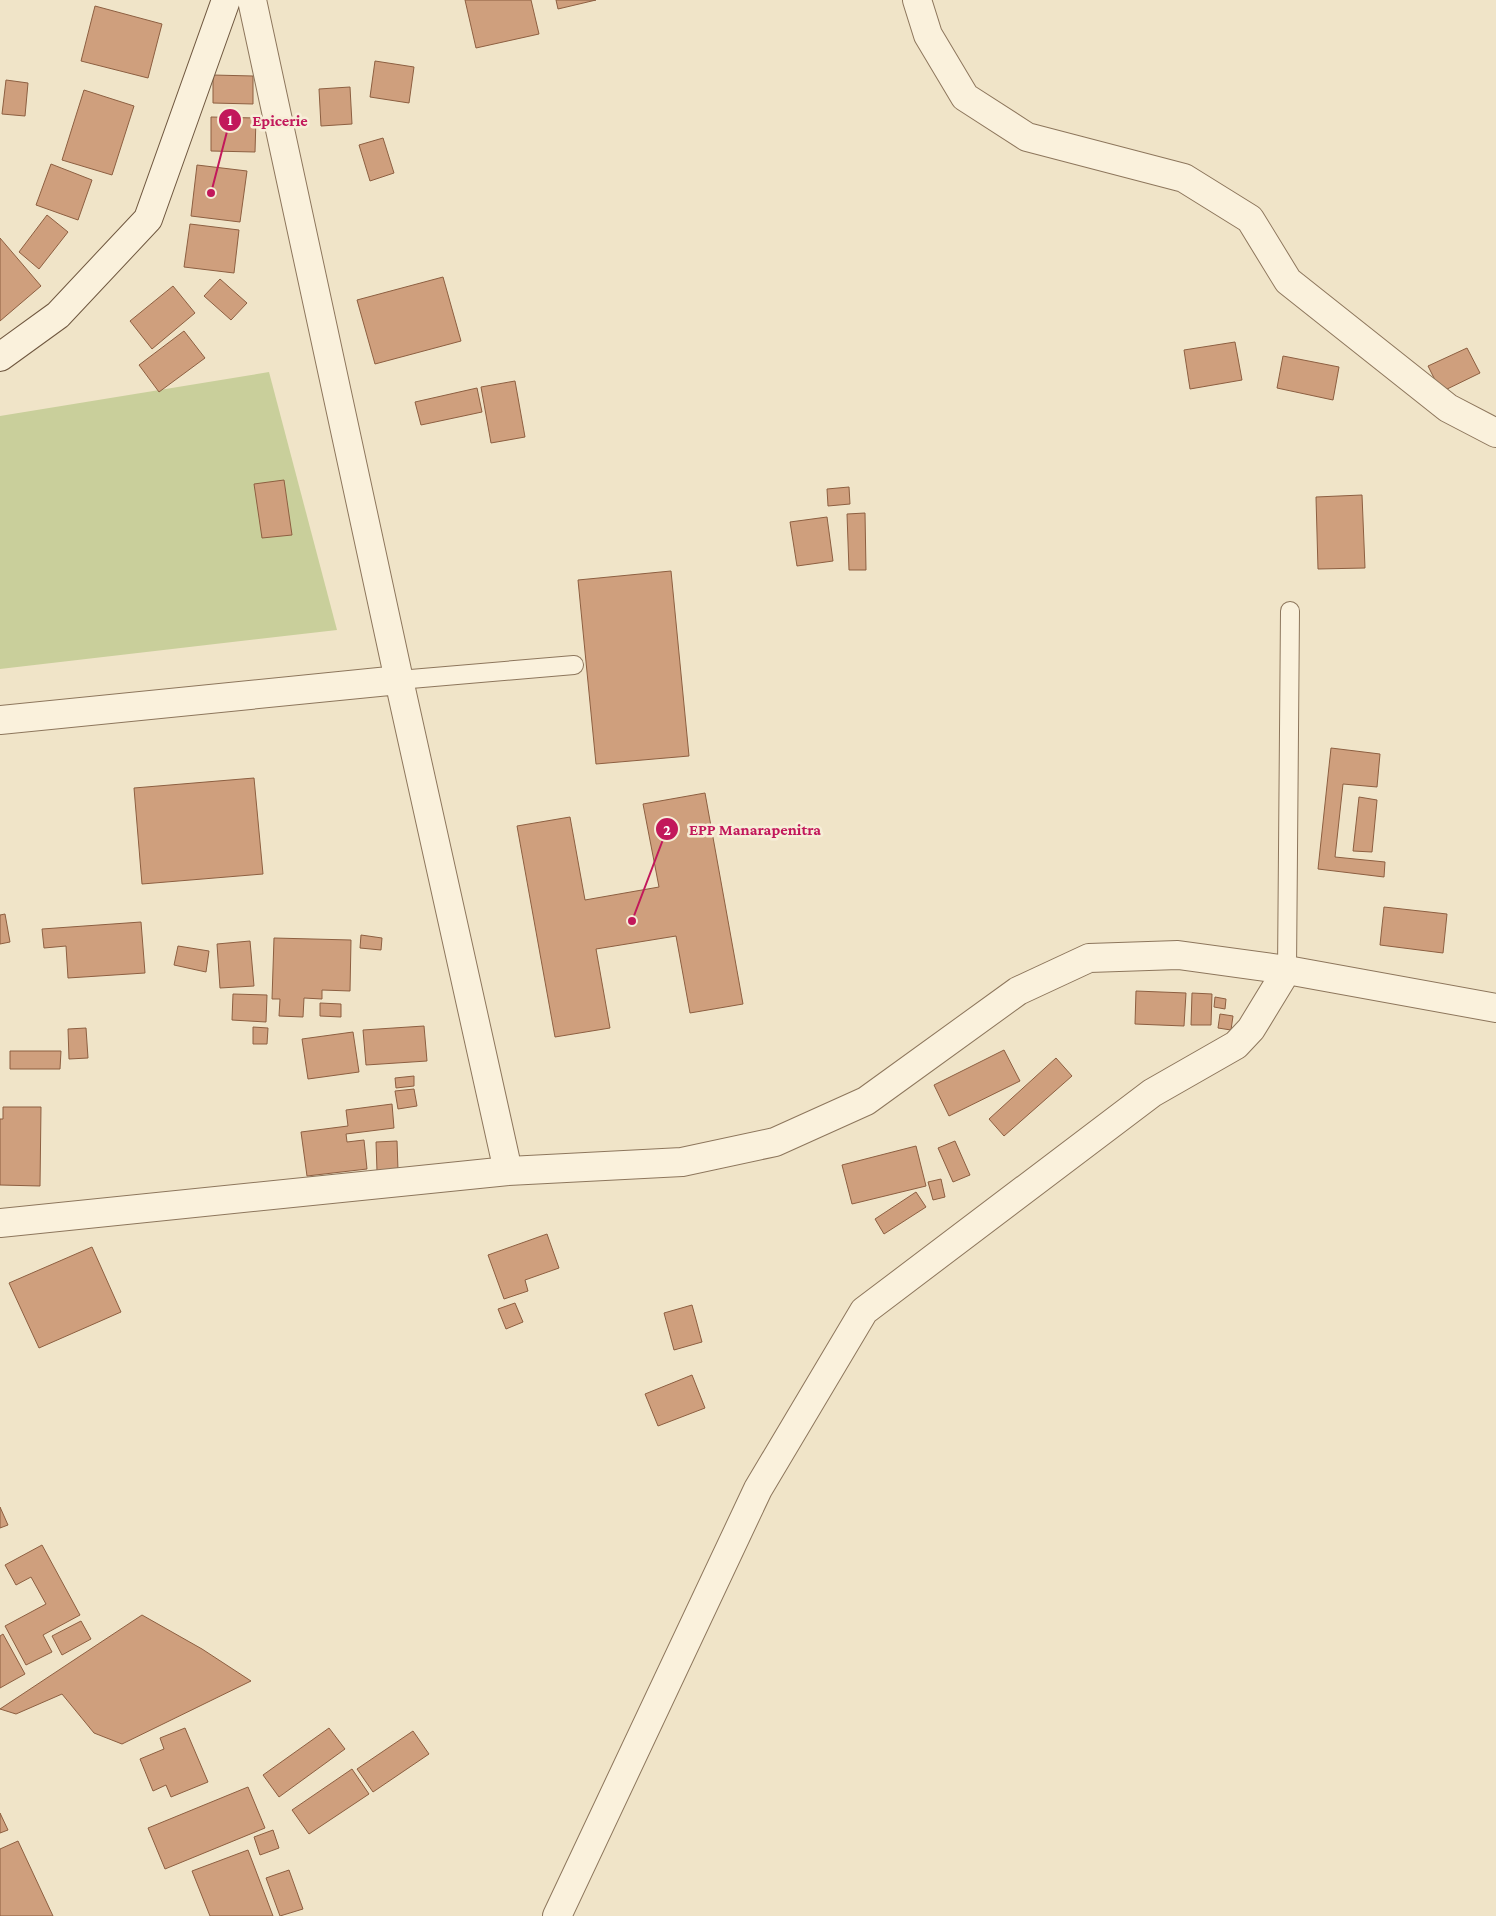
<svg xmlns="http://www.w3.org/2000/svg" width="1496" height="1916" font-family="'Crimson Pro',serif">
  <rect width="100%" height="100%" fill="#f0e4c8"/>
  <path fill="#c9cf9b" d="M269 372 337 630 0 669V416Z"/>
  <path fill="#cf9f7d" stroke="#8d5f41" d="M465 0H531L539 34 476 48Z
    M556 0H596L558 9Z
    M95 6 162 24 148 78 81 61Z
    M375 61 414 67 409 103 370 97Z
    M213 75 253 76V104L213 103Z
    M6 80 28 83 25 116 2 114Z
    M350 87 352 124 321 126 319 89Z
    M84 90 134 106 112 175 62 160Z
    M211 117 256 118 255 152 211 151Z
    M383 138 394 173 370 181 359 145Z
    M51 164 92 180 78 220 36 205Z
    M197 165 247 171 240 222 191 216Z
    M47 215 68 232 39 269 19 252Z
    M190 224 239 230 234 273 184 267Z
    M0 238 41 286 0 321Z
    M443 277 461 341 375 364 357 300Z
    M220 279 247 303 231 320 204 296Z
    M173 286 195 313 152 349 130 321Z
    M184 331 205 358 159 392 139 365Z
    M1235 342 1242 380 1190 389 1184 350Z
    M1467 348 1480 373 1441 392 1428 366Z
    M1283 356 1339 367 1333 400 1277 388Z
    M515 381 525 437 491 443 481 387Z
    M477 388 482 412 421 425 415 402Z
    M284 480 292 535 262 538 254 484Z
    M849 487 850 504 828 506 827 489Z
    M1362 495 1365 568 1318 569 1316 497Z
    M865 513 866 570H849L847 514Z
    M827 517 833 561 797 566 790 522Z
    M671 571 689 756 596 764 578 580Z
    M1331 748 1380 754 1377 787 1343 784 1335 857 1385 862 1384 877 1318 869Z
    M254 778 263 874 142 884 134 788Z
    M705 793 743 1004 690 1013 676 936 596 949 610 1028 555 1037 517 826 570 817 585 900 659 887 643 804Z
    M1359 797 1377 800 1372 852 1353 851Z
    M1384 907 1447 914 1443 953 1380 945Z
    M5 914 10 942 0 944V915Z
    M141 922 145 973 68 978 66 946 44 948 42 929Z
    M361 935 382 938 381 950 360 948Z
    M274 938 351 940 350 991 322 990V999L304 998 303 1017 279 1016 280 999H272Z
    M250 941 254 986 220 988 217 944Z
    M178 946 209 951 206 972 174 965Z
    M1136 991 1186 993 1184 1026 1135 1024Z
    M1192 993 1212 994 1211 1025H1191Z
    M233 994 267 995 266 1022 232 1020Z
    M1215 997 1226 999 1225 1009 1214 1007Z
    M320 1003 341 1004V1017L320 1016Z
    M1220 1014 1233 1016 1231 1030 1218 1028Z
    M424 1026 427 1061 366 1065 363 1030Z
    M253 1027 268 1028 267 1044H253Z
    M86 1028 88 1058 69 1059 68 1029Z
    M353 1032 359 1072 308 1079 302 1039Z
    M1004 1050 1020 1081 949 1116 934 1085Z
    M10 1051H61L60 1069H10Z
    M1056 1058 1072 1076 1004 1136 989 1119Z
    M414 1076V1086L396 1088 395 1078Z
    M414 1089 417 1106 398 1109 395 1091Z
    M392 1104 394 1128 346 1134 347 1142 364 1140 367 1169 307 1176 301 1132 348 1126 346 1110Z
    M3 1107H41L40 1186 0 1185V1119H3Z
    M397 1141 398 1170 377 1171 376 1142Z
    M955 1141 970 1175 953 1182 938 1148Z
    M916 1146 926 1186 852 1204 842 1165Z
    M941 1179 945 1197 933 1200 928 1182Z
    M916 1192 926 1207 884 1234 875 1219Z
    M547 1234 559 1268 525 1280 528 1291 504 1299 488 1255Z
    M92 1247 121 1312 39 1348 9 1283Z
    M515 1303 523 1322 506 1329 498 1309Z
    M692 1305 702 1342 674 1350 664 1313Z
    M692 1375 705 1408 658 1426 645 1394Z
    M0 1507 8 1525 0 1528Z
    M42 1545 80 1615 43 1635 52 1652 26 1665 5 1626 46 1604 31 1577 16 1585 5 1565Z
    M142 1615 202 1649 251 1681 122 1744 94 1733 62 1694 16 1714 0 1709Z
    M81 1621 91 1639 62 1655 52 1636Z
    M3 1634 25 1674 0 1688V1636Z
    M185 1728 208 1782 171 1797 166 1785 153 1791 140 1759 164 1749 160 1738Z
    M329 1728 345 1749 279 1797 263 1775Z
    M413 1731 429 1754 373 1792 357 1769Z
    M352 1769 369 1794 309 1834 292 1810Z
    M248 1787 265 1828 165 1869 148 1828Z
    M0 1813 8 1830 0 1833Z
    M273 1830 279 1848 260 1855 254 1837Z
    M18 1841 53 1916H0V1849Z
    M248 1850 273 1916H210L192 1871Z
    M289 1870 303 1909 280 1916 266 1878Z"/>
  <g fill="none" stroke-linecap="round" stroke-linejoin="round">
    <g stroke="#8d765c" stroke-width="20">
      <path id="lane" d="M399 680 574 665
        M1287 970 1290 611"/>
    </g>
    <g stroke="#8d765c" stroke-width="30">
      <path id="street" d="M252 0 399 680 508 1171
        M917 0 928 35 965 97 1027 137 1184 178 1250 219 1288 281 1448 408 1496 433
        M0 720 399 680
        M0 1223 508 1171 682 1162 775 1142 866 1101 1018 991 1089 958 1178 955 1287 970 1496 1008
        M557 1916 758 1489 864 1311 1152 1093 1236 1045 1251 1029 1287 970"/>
    </g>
    <g stroke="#6f573f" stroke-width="30">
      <path id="secondary" d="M0 357 58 315 148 219 226 0"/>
    </g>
    <use href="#lane" stroke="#faf1dc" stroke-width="18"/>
    <use href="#street" stroke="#faf1dc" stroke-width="28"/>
    <use href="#secondary" stroke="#faf1dc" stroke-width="28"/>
  </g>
  <path fill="none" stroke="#c2185b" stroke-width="2" d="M211 193L230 120M632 921L667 829"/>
  <g fill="#c2185b" stroke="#f7eed8" stroke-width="2">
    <circle cx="211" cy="193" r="5"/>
    <circle cx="632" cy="921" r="5"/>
    <circle cx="230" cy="120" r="12"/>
    <circle cx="667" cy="829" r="12"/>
  </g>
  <g font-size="15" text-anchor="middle" font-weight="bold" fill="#fff">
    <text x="230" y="125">1</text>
    <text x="667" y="835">2</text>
  </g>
  <g font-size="16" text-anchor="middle" font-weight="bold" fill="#c2185b" stroke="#f7eed8" stroke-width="5" stroke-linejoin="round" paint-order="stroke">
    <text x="280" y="126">Epicerie</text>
    <text x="755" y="835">EPP Manarapenitra</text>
  </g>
</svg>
